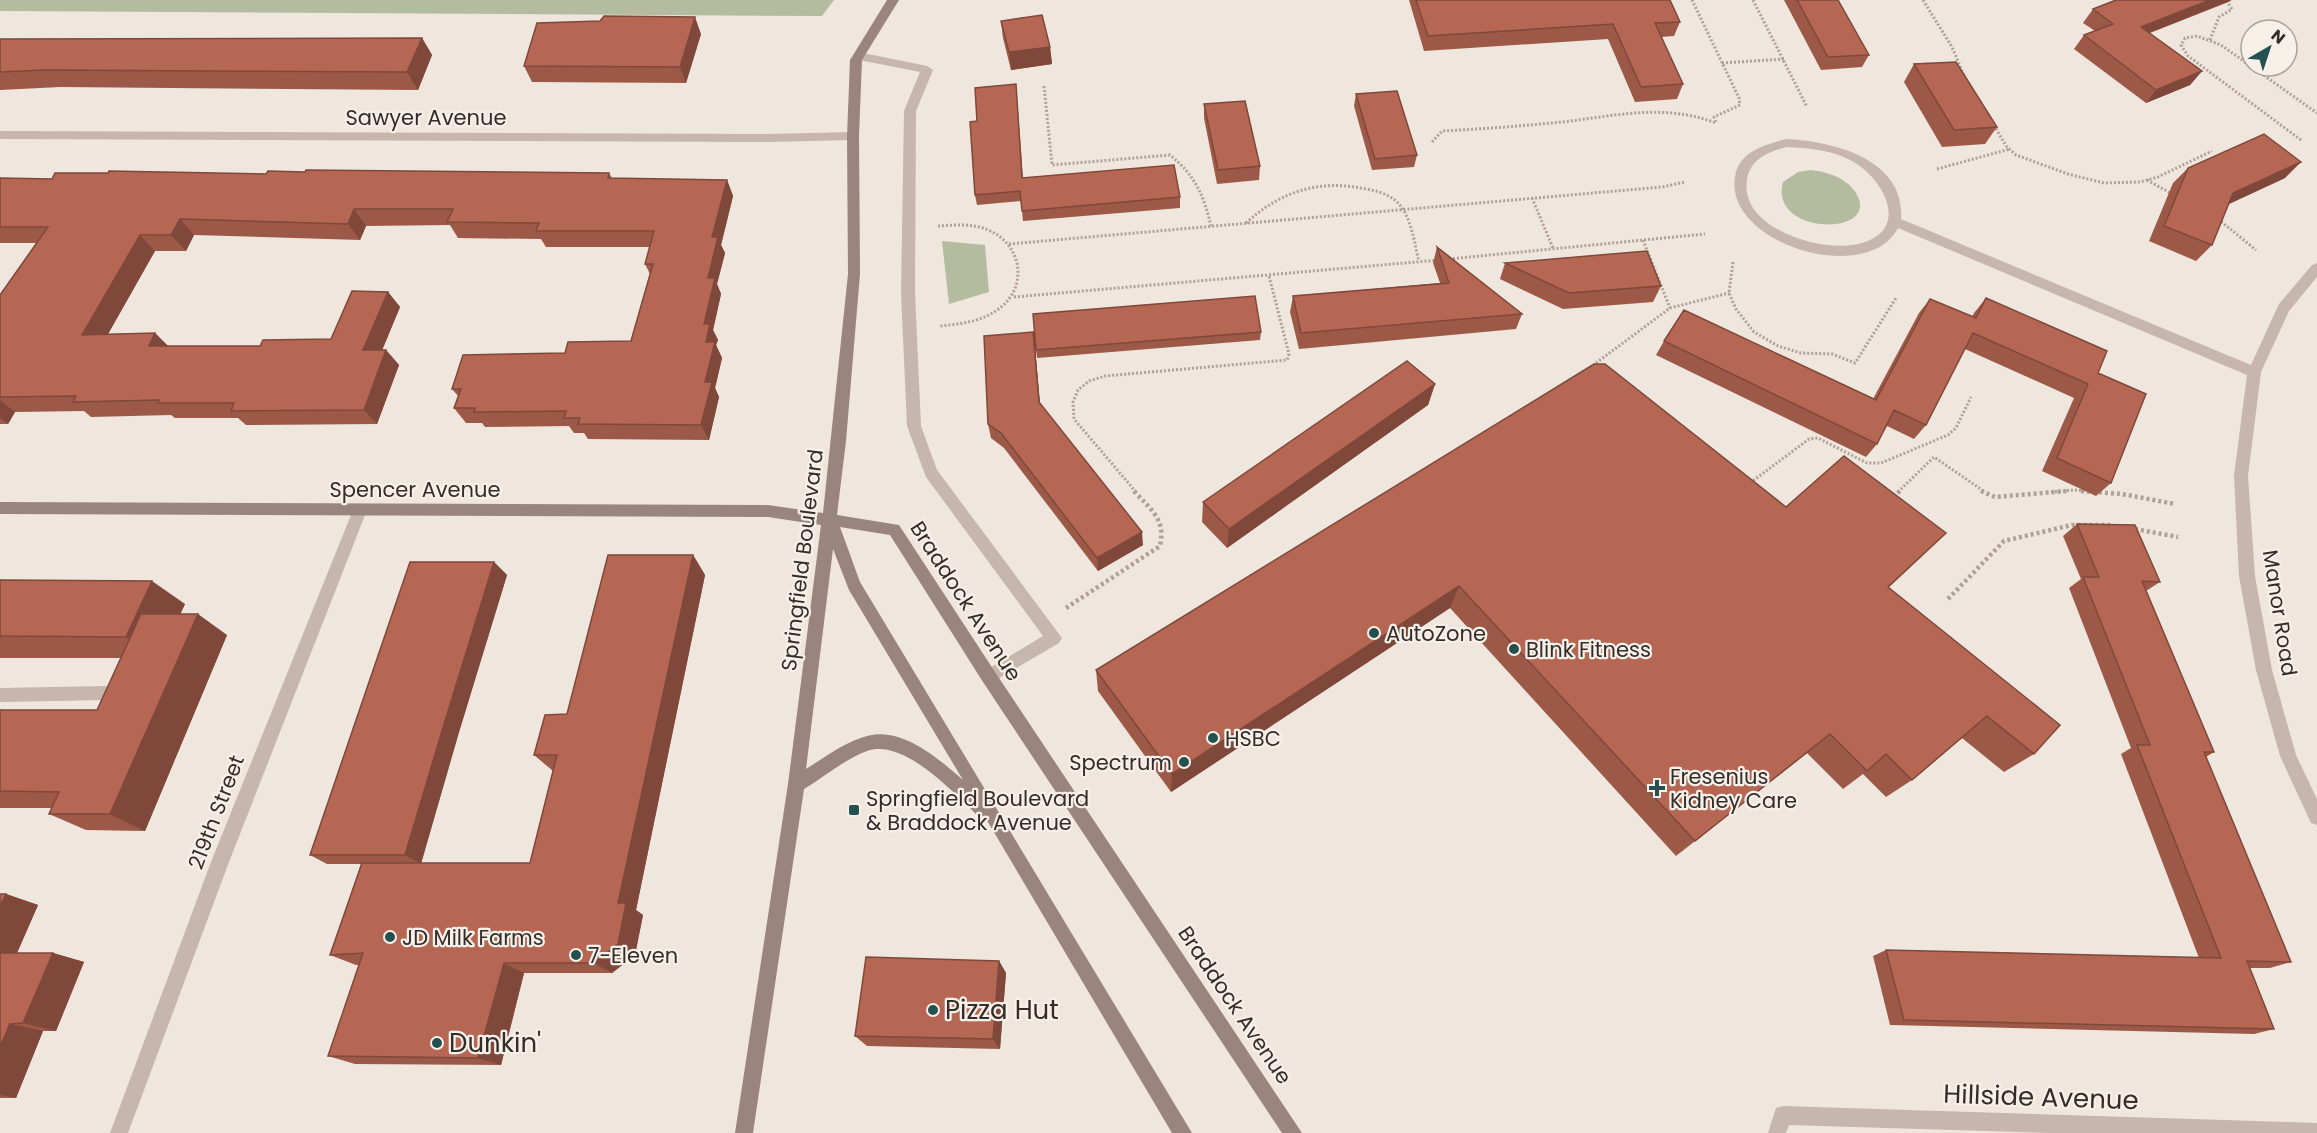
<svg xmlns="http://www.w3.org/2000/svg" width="2317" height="1133" font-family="Poppins,sans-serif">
  <rect width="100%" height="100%" fill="#efe6de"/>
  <path fill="#b4bc9f" d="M0 0H834L822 16 0 11Z
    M1811 170C1827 172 1846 177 1856 193 1883 237 1768 236 1783 182L1798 172Z
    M942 241 985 245 989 292 949 304Z"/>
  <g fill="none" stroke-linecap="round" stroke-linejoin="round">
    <path stroke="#b1a095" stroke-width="3" stroke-dasharray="2 2" stroke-linecap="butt" d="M1753 0 1807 107
      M1923 0 1952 47 1965 78
      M2210 40 2219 17 2232 9 2226 0
      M1722 63 1784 59
      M1044 86 1052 165 1170 155C1195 175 1204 196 1211 226
      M1994 125 2006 146 2016 155 2068 174 2104 183 2140 182 2158 177 2212 151
      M2301 140 2188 56 2181 45 2185 38 2197 36 2221 45 2317 113
      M1432 142 1442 131C1482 129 1522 126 1562 122 1615 116 1664 103 1716 123L1714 117 1740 105 1739 98 1692 0
      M1937 169 2010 149
      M2147 180 2172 194
      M1532 198 1553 248
      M2218 219 2256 250
      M1246 223C1281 191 1319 179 1366 189 1378 191 1391 195 1399 204 1412 219 1414 243 1419 261
      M938 226C955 225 972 223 988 230 1023 244 1029 289 997 310 981 322 959 324 940 326
      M1643 240 1670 308
      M1009 244 1662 187 1685 182
      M1449 259 1705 234
      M1733 262 1729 293 1736 309 1754 332 1778 346 1801 353 1832 354 1855 363 1896 298
      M1014 297 1439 260
      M1596 363 1670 308 1729 293
      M1750 483 1809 439 1818 438 1867 463H1881L1948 435 1956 428 1971 397
      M1136 492 1074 419 1073 402 1078 390 1089 381 1105 376 1287 360 1289 354 1269 276
      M1898 492 1934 457 1985 492
      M2051 492 2074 490 2099 492"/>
    <path stroke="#b1a095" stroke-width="4.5" stroke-dasharray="3 3" stroke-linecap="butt" d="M1981 491 1995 497 2068 491
      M2081 491 2122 494 2175 504
      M1893 497 1900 491
      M2135 529 2178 537
      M1948 599 2004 541 2072 525H2110
      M1066 608 1160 546C1166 519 1151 510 1134 491"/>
    <path fill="#c6b6ab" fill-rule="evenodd" d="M106 686 112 688 114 693 112 698 106 700 0 702V688Z"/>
    <path fill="#c6b6ab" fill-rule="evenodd" d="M858 52 927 66 933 70 916 111 915 293 921 426 937 470 1062 638 1059 643 989 684 983 682 981 677 983 672 1043 636 926 477 907 426 901 293 904 111 920 72 854 59V53Z
      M0 131 766 134 853 132 859 136 853 140 766 142 0 139Z
      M1786 139C1832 141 1906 159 1901 219L2251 365 2279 304 2312 265 2317 263V277L2289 311 2261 372 2248 476 2255 576 2272 670 2296 755 2317 799V825L2311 823 2280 756 2256 670 2239 576 2234 476 2247 375 1898 228C1868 287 1724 244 1735 177 1739 151 1764 145 1786 139ZM1786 147C1809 148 1832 150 1852 161 1886 180 1911 232 1858 244 1821 253 1739 228 1747 180 1750 159 1768 152 1786 147Z
      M360 504 365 506 367 510 229 862 128 1133H110L211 862 353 510 355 506Z
      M1783 1106 2317 1123V1133H2052L1789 1125 1786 1133H1768L1776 1108Z"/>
    <path fill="#99857d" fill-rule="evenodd" d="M887 0H899L862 60 859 136 860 274 846 441 837 515 899 525 995 672 1302 1133H1282L983 682 890 535 840 527 860 582 1192 1133H1172L985 817 978 816C954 793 904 738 867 751 845 759 824 777 804 789L753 1133H735L788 784 821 525 768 517 0 514V502L768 505 823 513 848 274 847 136 850 60ZM833 549 849 590 963 780C939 759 902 726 867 736 845 742 825 757 806 769Z"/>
  </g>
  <path fill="#9d5948" d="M1409 0H1670L1680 22 1674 36 1661 37 1683 84 1677 99 1635 102 1608 39 1424 51Z
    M1784 0H1838L1869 55 1862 67 1821 70Z
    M2231 1 2150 33 2202 71 2190 85 2146 103 2074 49 2084 35 2095 31 2083 23 2093 9Z
    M1001 21 1050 47 1052 64 1011 70 1003 38Z
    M701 34 686 83 532 82 524 66Z
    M422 38 432 55 418 90 60 87 0 90V39Z
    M1914 64 1997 127 1985 144 1942 147 1904 82Z
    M1016 84 1023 178 1180 197V208L1023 221 1021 201 977 205 975 195 977 121Z
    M1356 94 1417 155 1414 167 1372 170 1354 106Z
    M1204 104 1260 166 1259 180 1217 184 1204 118Z
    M2188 168 2285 178 2229 204 2212 245 2196 261 2149 241 2173 183Z
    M305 172 609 173 612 178 727 180 733 196 721 245 725 253 717 284 721 294 713 330 718 340 716 345 722 358 715 388 719 397 709 440 588 439 584 433H574L569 426 485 427 482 423H466L454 408 458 396 452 389 565 353 631 341 650 274 645 264 650 247H546L541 239 458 238 450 225 366 226 360 240 194 235 186 251H155L108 334 155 333 168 346H260L331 339 388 292 400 307 382 350H386L399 365 377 424 246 425 238 418H175L171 415 91 417 84 411 15 412 8 424H0V295L36 243H0V178L52 179 266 174Z
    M1437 247 1522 314 1516 329 1299 349 1290 312 1293 296 1440 283 1433 263Z
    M1505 263 1661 286 1653 302 1563 309 1500 279Z
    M1986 298 2098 373 2111 483 2096 496 2042 471 2074 398 1965 349 1926 425 1914 439 1887 426 1877 444 1866 457 1656 355 1664 341 1873 399 1919 313 1930 299 1972 317 1974 313Z
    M1261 332 1260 340 1037 358 1036 350Z
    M1035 347 1040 403 1143 545 1098 571 1004 448 991 438 988 424Z
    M1435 384 1428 405 1227 548 1202 522 1203 502Z
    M1786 507 1922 556 1888 588 2034 754 2004 772 1962 738 1912 780 1886 797 1863 774 1843 789 1807 753 1676 856 1450 608 1171 792 1098 691 1096 670Z
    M2077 524 2160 582 2146 591 2214 752 2206 757 2291 962 2270 968H2250L2274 1029 2254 1034 1890 1025 1873 956 1886 950 2199 958 2121 754 2131 748 2069 588 2081 579 2063 536Z
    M693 555 705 575 636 910 643 915 635 955 612 973H524L501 1065 355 1064 328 1056 359 965H356L330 955 361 864H327L310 855 494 562 507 575 459 732 421 863H530L553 771 534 755 567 714Z
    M0 580 185 604 180 614 227 635 145 831 86 830 49 814 52 808H0V710H97L121 658H0Z
    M0 894H6L38 905 17 953H53L84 962 56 1031H43L16 1098H0Z
    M999 961 1006 973 1000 1049 867 1046 855 1036Z"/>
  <path fill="#7f483b" d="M2210 0H2232L2131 40 2141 27Z
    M695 17 701 34 686 83 680 67Z
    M422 38 432 55 418 90 407 72Z
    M1050 47 1052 64 1011 70 1009 52Z
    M2202 71 2190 85 2146 103 2156 90Z
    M2301 162 2285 178 2218 209 2233 193Z
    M727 180 733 196 721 245 725 253 717 284 721 294 713 330 718 340 716 345 722 358 715 388 719 397 709 440 701 425 705 382 706 342 704 324 712 237Z
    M354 209 366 226 360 240 348 224Z
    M180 219 194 235 186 251 171 235Z
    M140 235 155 251 99 350 82 335Z
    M388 292 400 307 376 365 363 350Z
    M1033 332 1035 347 1041 417 1039 402Z
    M155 333 171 349 149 346Z
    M386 350 399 365 377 424 364 410Z
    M1435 384 1428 405 1227 548 1229 529Z
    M0 400 15 412 8 424 0 418Z
    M1142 532 1143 545 1098 571 1097 558Z
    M693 555 705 575 636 910 643 915 635 955 612 973 594 963 618 903Z
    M494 562 507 575 459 732 421 864 405 855 445 721Z
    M152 581 185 604 160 659 126 637Z
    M1459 586 1450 608 1171 792 1172 774Z
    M198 614 227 635 145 831 110 814Z
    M1830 734 1807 753 1676 856 1695 841Z
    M6 894 38 905 13 962 0 959V907Z
    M53 953 84 962 56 1031 23 1023Z
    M999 961 1006 973 1000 1049 993 1039Z
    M504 963 524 973 501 1065 478 1058Z
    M10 1024 43 1031 16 1098 0 1095V1047Z"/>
  <path fill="#b66754" stroke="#7f483b" stroke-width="1.5" d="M1416 0H1670L1680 22 1655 23 1683 84 1641 87 1613 24 1428 36Z
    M1797 0H1838L1869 55 1828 57Z
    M2116 0H2210L2141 27 2202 71 2156 90 2084 35 2113 24 2093 9Z
    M1042 15 1050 47 1009 52 1001 21Z
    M604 16 695 17 680 67 524 66 537 23 600 21Z
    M422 38 407 72 44 70 0 72V39Z
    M1956 62 1997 127 1954 130 1914 64Z
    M1016 84 1022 178 1174 165 1180 197 1022 211 1020 191 975 195 970 122 977 121 975 88Z
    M1397 91 1417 155 1375 159 1356 94Z
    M1245 101 1260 166 1218 170 1204 104Z
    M2264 134 2301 162 2233 193 2212 245 2164 226 2188 168Z
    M306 170 609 173 608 178 727 180 712 237H718L708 278H715L704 324H710L706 342H715L705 382H712L701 425 578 424 580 418H564L566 411 474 412 475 408H454L461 389H452L463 355 565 353 568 342 631 341 653 264H645L654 231H536L539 223 447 222 453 209H354L348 224 180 219 171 235H140L82 335 155 333 149 346H260L263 340 331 339 352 291 388 292 363 350H386L364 410 231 411 234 403H158L159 400 73 402 76 396 0 397V295L48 227H0V178L52 179 55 173H108L109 171 266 174 268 171 305 172Z
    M1437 247 1522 314 1301 333 1293 296 1449 283Z
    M1647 251 1661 286 1569 293 1505 263Z
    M1255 296 1261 332 1036 350 1033 314Z
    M1986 298 2107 351 2098 373 2146 394 2111 483 2057 458 2088 384 1973 333 1926 425 1894 410 1877 444 1664 341 1684 310 1876 400 1930 299 1976 318Z
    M1033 332 1039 402 1142 532 1097 558 1001 433 988 424 984 336Z
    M1407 361 1435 384 1229 529 1203 502Z
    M1594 364H1605L1786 507 1844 456 1946 533 1888 587 2060 725 2034 754 1987 716 1912 780 1886 754 1867 771 1830 734 1695 841 1459 586 1172 774 1096 670Z
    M2077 524 2135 525 2160 582 2142 581 2214 752H2204L2291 962 2247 961 2274 1029 1904 1020 1886 950 2221 958 2137 745H2150L2083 577H2099Z
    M608 555H693L618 903H626L618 944 594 963H504L478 1058 328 1056 363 953 330 955 362 863H530L557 755H534L545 715 567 714Z
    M410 562H494L445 721 405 855H310Z
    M0 580 152 581 126 637 0 636Z
    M141 614H198L110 814H49L59 792 0 791V710H97Z
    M0 894H6L0 907Z
    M0 953H53L23 1023 10 1024 0 1047Z
    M866 957 999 961 993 1039 855 1036Z"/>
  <g fill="#245050" stroke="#f7f0e9" stroke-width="2">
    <circle cx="1374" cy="633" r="6"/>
    <circle cx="1514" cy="649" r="6"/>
    <circle cx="1213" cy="738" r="6"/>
    <circle cx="1184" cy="762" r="6"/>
    <path d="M1654 779h6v6h6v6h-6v6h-6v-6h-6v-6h6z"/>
    <rect x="848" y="804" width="12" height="12" rx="3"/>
    <circle cx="390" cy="937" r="6"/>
    <circle cx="576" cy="955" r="6"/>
    <circle cx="933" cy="1010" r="6"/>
    <circle cx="437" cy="1043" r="6"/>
  </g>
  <g text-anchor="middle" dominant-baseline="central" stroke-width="4.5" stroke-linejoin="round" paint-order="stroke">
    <g font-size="21" fill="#342c29" stroke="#f7f0e9">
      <text x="426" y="117">Sawyer Avenue</text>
      <text x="415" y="489">Spencer Avenue</text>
      <text transform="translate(802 560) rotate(-83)">Springfield Boulevard</text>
      <text transform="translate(966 601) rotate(57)">Braddock Avenue</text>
      <text transform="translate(2280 613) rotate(81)">Manor Road</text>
      <text transform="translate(216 812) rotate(-69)">219th Street</text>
      <text transform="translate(1235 1005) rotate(56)">Braddock Avenue</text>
    </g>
    <g font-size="21" fill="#342c29" stroke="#f7f0e9" text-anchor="start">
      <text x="1386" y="633">AutoZone</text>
      <text x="1526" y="649">Blink Fitness</text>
      <text x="1225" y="738">HSBC</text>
      <text x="1172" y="762" text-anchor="end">Spectrum</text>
      <text x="1670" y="776">Fresenius<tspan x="1670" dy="24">Kidney Care</tspan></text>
      <text x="866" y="798">Springfield Boulevard<tspan x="866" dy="24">&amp; Braddock Avenue</tspan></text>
      <text x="402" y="937">JD Milk Farms</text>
      <text x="588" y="955">7-Eleven</text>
    </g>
    <g font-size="26" fill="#342c29" stroke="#f7f0e9" text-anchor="start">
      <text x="945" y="1010">Pizza Hut</text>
      <text x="449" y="1043">Dunkin'</text>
    </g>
    <g font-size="26" fill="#342c29" stroke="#f7f0e9">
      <text transform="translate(2041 1097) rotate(2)">Hillside Avenue</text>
    </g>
  </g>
  <g transform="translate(2269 48) rotate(39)"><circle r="28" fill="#f7f0e9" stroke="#a9a29c" stroke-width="1.5"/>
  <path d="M0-4.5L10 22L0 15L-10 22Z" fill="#245050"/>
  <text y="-9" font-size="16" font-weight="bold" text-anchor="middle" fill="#342c29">N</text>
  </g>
</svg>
